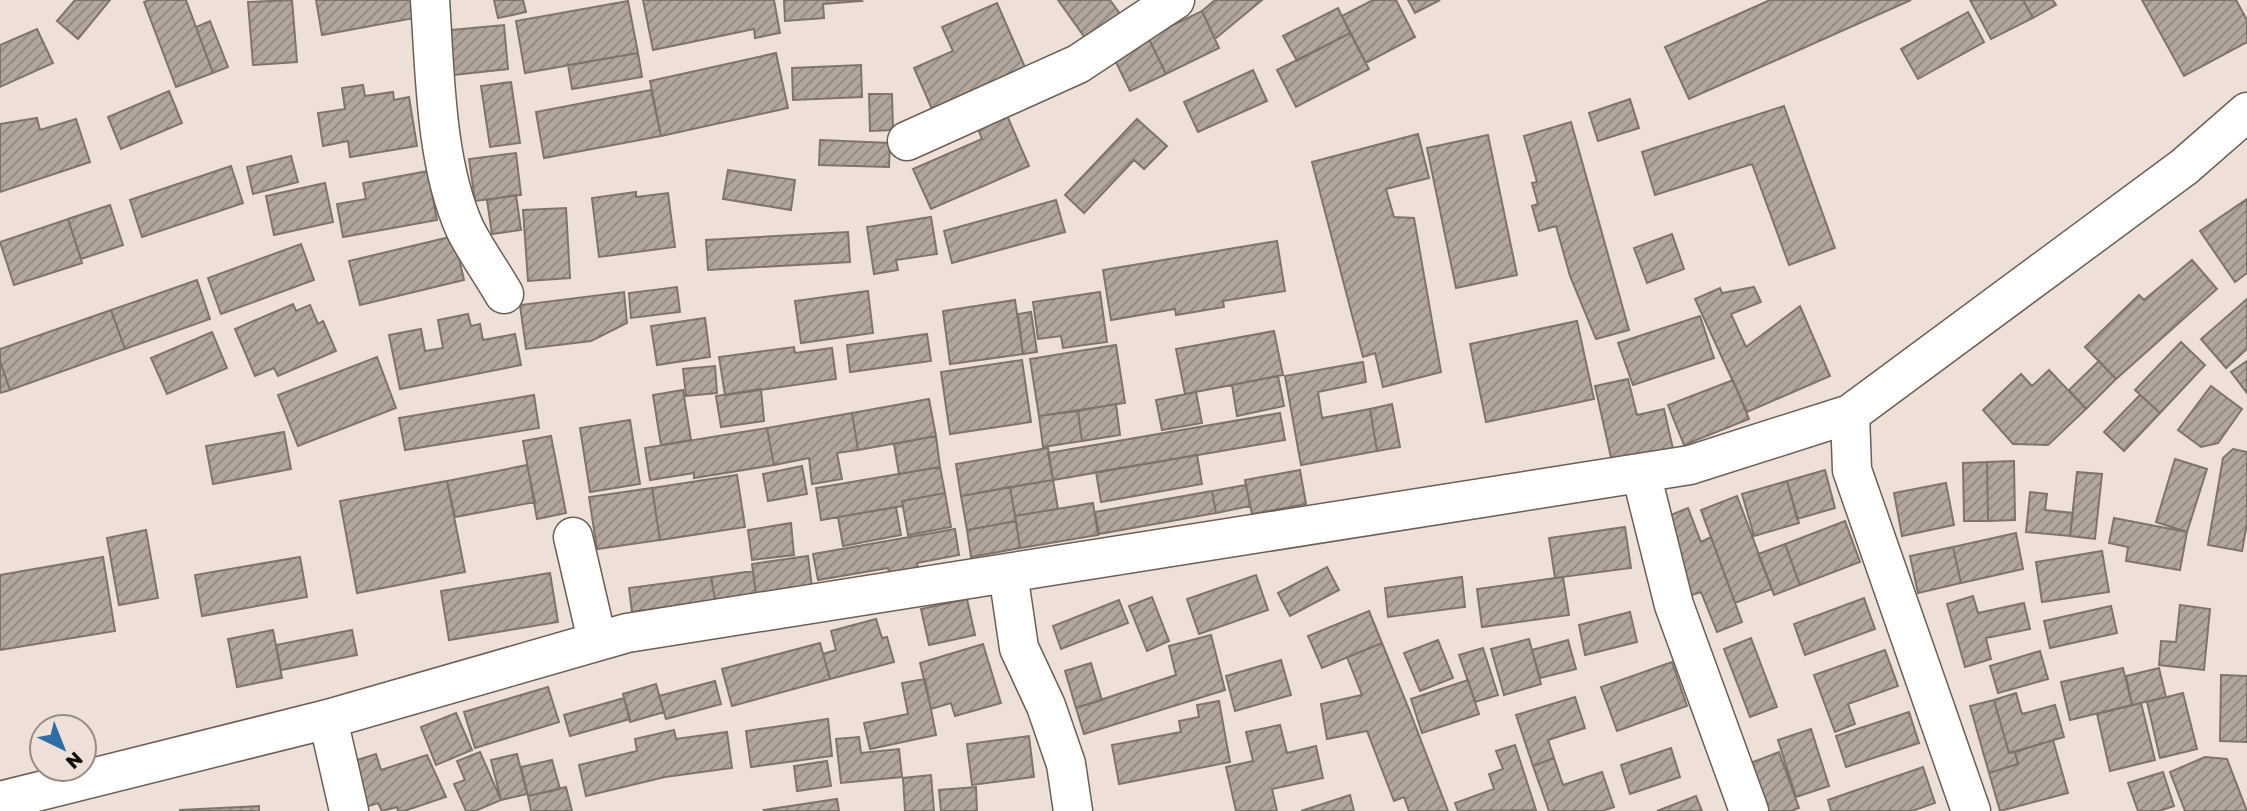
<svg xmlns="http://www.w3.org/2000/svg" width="2247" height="811" font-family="'Golos Text',sans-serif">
  <defs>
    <pattern id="building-hatch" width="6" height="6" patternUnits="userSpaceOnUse" patternTransform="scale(1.75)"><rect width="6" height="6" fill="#b3a69c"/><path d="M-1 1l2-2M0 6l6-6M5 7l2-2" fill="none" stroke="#90867d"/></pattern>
  </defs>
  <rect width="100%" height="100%" fill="#eee0d6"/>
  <path fill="url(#building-hatch)" stroke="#80746a" stroke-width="2" d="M75 0H110L78 39 57 21Z
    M149 0H186L213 73 176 87 144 2Z
    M292 0 297 62 253 65 248 2Z
    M316 0H411L414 18 322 35Z
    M494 0H523L526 12 498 18Z
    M643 0H774L780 33 755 38 754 29 653 50Z
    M784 0H861L862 1 823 4 824 18 785 21Z
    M1058 0H1110L1123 18 1088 42Z
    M1215 0H1262L1215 39 1202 11Z
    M1373 0H1396L1415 37 1366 63 1342 16Z
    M1408 0H1440L1415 13Z
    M1770 0H1911L1689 99 1665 47Z
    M1970 0H2023L2033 18 1991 39Z
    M2023 0H2053L2056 5 2033 18Z
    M2142 0H2236L2247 20V42L2184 76Z
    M628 1 638 53 525 73 516 21Z
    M997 3 1031 81 932 109 914 68 953 51 942 27Z
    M1338 8 1350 33 1297 61 1283 36Z
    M1202 11 1219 48 1166 74 1148 37Z
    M1968 12 1984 42 1918 79 1901 49Z
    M210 21 228 67 213 73 196 27Z
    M504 25 508 69 445 76 441 31Z
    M37 29 53 63 0 87V45Z
    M1350 33 1369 69 1296 107 1277 70Z
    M1148 37 1166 74 1130 91 1112 54Z
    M638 53 642 77 572 89 568 65Z
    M776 53 788 108 661 136 650 81Z
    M861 65 862 97 793 100 792 68Z
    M1253 70 1267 101 1198 132 1184 102Z
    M511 82 520 143 490 147 481 86Z
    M363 85 365 96 393 92 394 100 409 97 417 146 350 157 348 141 323 146 318 113 345 109 342 88Z
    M651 90 661 136 544 158 536 112Z
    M169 91 182 123 121 149 108 117Z
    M869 94H892L893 130 870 131Z
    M1630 99 1639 128 1598 141 1589 113Z
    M1784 106 1835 248 1789 265 1752 164 1655 195 1642 152Z
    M1005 111 1029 166 931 209 913 169 982 139 976 124Z
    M37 118 40 130 76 119 90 162 0 192V124Z
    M1137 119 1167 146 1144 169 1134 160 1084 213 1065 195Z
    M1571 122 1629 330 1596 339 1570 276 1556 226 1539 231 1532 206 1538 204 1532 183 1537 182 1524 136Z
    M1418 134 1429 178 1386 189 1394 217 1414 218 1441 372 1383 387 1375 353 1363 357 1312 162Z
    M1488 135 1517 275 1456 288 1427 148Z
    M820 140 890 143 889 167 819 165Z
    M516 153 521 195 475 201 469 159Z
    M291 156 298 182 253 194 247 167Z
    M231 166 243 203 142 237 130 200Z
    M728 170 795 180 791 210 723 199Z
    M428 171 437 220 343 237 337 204 366 199 363 183Z
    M325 183 333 222 274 235 266 196Z
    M636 192V197L668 193 675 247 599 257 592 198Z
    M516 195 521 230 492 234 487 200Z
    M2247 199V273L2235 282 2200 231Z
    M1056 200 1065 232 952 263 944 231Z
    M110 205 123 245 81 259 68 219Z
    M566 208 570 278 528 281 523 210Z
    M931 217 937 254 896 260 898 270 874 274 867 227Z
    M68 219 82 263 14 285 0 242Z
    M848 232 850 262 708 270 706 240Z
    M1672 234 1684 269 1647 283 1634 248Z
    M454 236 464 280 360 305 349 261Z
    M1277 241 1285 291 1223 301 1224 307 1176 315 1175 309 1111 320 1103 270Z
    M301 244 314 280 221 314 208 278Z
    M2192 260 2217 289 2116 379 2085 347 2139 295 2144 300Z
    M197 280 210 319 125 349 111 310Z
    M677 287 680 312 631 318 629 293Z
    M1754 287 1761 302 1731 314 1746 347 1800 306 1830 376 1747 412 1695 299 1720 288 1722 293Z
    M868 291 873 333 801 343 795 301Z
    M624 292 627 323 591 341 526 349 520 305Z
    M1100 292 1107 342 1063 348 1061 336 1038 339 1033 302Z
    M2247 299V349L2226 368 2201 339Z
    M1015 300 1023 354 950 364 943 311Z
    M293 304 296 311 310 305 318 324 323 321 336 351 278 376 274 368 255 376 235 329Z
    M111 310 125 349 10 390 0 361V349Z
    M1031 312 1037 352 1023 354 1018 314Z
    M468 314 471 326 480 324 483 340 515 334 521 365 400 389 389 335 421 329 425 351 443 348 438 320Z
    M1700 316 1714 358 1633 385 1618 343Z
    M705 318 710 357 657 365 651 326Z
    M1577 321 1594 399 1486 422 1470 344Z
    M1274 331 1283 375 1185 394 1176 349Z
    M212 332 227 368 167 394 151 358Z
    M927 334 931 361 850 372 847 345Z
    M2181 342 2205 365 2160 413 2135 390Z
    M1116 345 1125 403 1039 416 1030 359Z
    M794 347 795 353 832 348 836 379 725 395 719 357Z
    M377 357 396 408 298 446 278 395Z
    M1022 360 1031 422 950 434 941 372Z
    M0 361 10 390 0 393Z
    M2099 361 2116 379 2086 409 2069 390Z
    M2247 361V393L2231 372Z
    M1363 362 1366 382 1318 392 1322 418 1370 409 1377 451 1301 465 1285 376Z
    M715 366 717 393 686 396 683 369Z
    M2049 370 2086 409 2048 445 2013 444 1983 410 2021 374 2032 386Z
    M1278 376 1284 406 1237 416 1232 385Z
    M1628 379 1637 415 1664 409 1673 449 1612 462 1595 386Z
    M1733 380 1749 419 1684 445 1668 405Z
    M2211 386 2242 409 2218 443 2201 447 2178 430Z
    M761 389 764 421 721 427 716 396Z
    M683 390 691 440 661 445 653 395Z
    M1196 392 1202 423 1162 430 1156 400Z
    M534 395 539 428 405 450 399 418Z
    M2140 395 2160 413 2124 451 2104 432Z
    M929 399 936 436 858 450 852 413Z
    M1116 404 1120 435 1082 441 1078 411Z
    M1392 404 1400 447 1377 451 1370 409Z
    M1078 411 1082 441 1043 447 1039 416Z
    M852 413 858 450 837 453 842 479 812 484 809 458 774 465 767 428Z
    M1280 413 1285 440 1053 480 1048 453Z
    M630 420 640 484 590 492 580 428Z
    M767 428 774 465 694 478V473L650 480 645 448Z
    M284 432 291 469 213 484 206 446Z
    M551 436 566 513 537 519 523 441Z
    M936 436 940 467 899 474 894 444Z
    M1048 448 1053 480 961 496 956 464Z
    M2233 449 2247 452V523L2242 551 2208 545 2223 458Z
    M1197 455 1202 484 1101 502 1096 472Z
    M2175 459 2207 469 2187 532 2156 522Z
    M2014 461 2015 520 1988 521 1987 462Z
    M1987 462 1988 521H1964L1963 463Z
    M527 465 535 502 455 517 447 481Z
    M802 466 807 494 768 501 763 474Z
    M940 467 945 493 902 501 903 506 821 520 816 488Z
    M1300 470 1306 504 1252 514 1245 480Z
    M1825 470 1835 508 1797 519 1787 481Z
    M2077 472 2102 474 2095 539 2070 536Z
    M737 475 745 527 660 540 652 488Z
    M1053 480 1058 509 1015 516 1010 487Z
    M447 481 465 572 357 593 340 501Z
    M1787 481 1799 523 1754 536 1742 494Z
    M1946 483 1954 525 1902 536 1894 493Z
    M1246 485 1250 506 1216 513 1212 491Z
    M1010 487 1016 521 967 530 961 496Z
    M652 488 660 540 597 549 589 497Z
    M1212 491 1216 513 1099 534 1095 512Z
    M2030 492 2047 494 2045 510 2073 513 2070 536 2026 532Z
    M945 493 951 527 908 535 902 501Z
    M1737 496 1772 589 1735 603 1701 510Z
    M1093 503 1098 535 1020 548 1015 516Z
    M896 507 901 535 843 546 838 517Z
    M1688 508 1701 542 1711 537 1742 622 1717 632 1701 592 1689 596 1661 519Z
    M2114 518 2187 532 2180 570 2126 561 2128 547 2109 543Z
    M1016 521 1020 548 971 557 967 530Z
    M1845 521 1860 562 1800 585 1785 544Z
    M791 523 794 555 752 560 748 530Z
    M1625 527 1631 568 1555 578 1549 538Z
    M955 529 959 555 917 563 918 568 889 573 888 568 818 580 813 554Z
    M146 530 158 598 119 605 107 538Z
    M2016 533 2023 569 1961 583 1953 547Z
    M1785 544 1800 585 1774 595 1758 554Z
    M1953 547 1961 583 1918 593 1910 556Z
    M2102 551 2109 592 2042 602 2036 562Z
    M808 556 812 587 756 595 752 564Z
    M103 557 115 631 0 650V575Z
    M300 557 307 597 202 616 195 575Z
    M1327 567 1339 590 1290 616 1278 593Z
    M753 571 756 595 715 600 711 577Z
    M550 573 558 622 449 640 441 591Z
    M1256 575 1268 610 1199 634 1187 599Z
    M711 577 715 600 632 612 629 588Z
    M1462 577 1465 607 1388 617 1385 588Z
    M1563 577 1569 615 1482 627 1477 589Z
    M1973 596 1978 613 2024 603 2030 629 1986 638 1991 659 1965 667 1947 604Z
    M1152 597 1169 641 1147 651 1129 606Z
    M1864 598 1875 629 1805 655 1794 624Z
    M967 599 975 635 929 645 921 609Z
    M1119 600 1128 623 1061 649 1053 626Z
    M2180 605 2210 609 2204 670 2159 665 2161 641 2176 642Z
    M2111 606 2117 633 2050 648 2044 621Z
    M1369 611 1382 643 1322 668 1308 636Z
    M1630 612 1637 642 1585 655 1579 625Z
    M876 619 882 638 887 637 894 662 830 679 823 654 836 650 831 631Z
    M273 630 282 678 237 687 228 639Z
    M352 630 357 655 281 670 276 645Z
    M1211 635 1225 690 1084 734 1076 708 1176 675 1169 646Z
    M1751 638 1777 707 1750 717 1724 649Z
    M1529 639 1541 684 1504 695 1491 649Z
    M1438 640 1453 678 1420 691 1404 653Z
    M1568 640 1576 669 1540 678 1532 650Z
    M820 643 830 679 732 706 722 669Z
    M1382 643 1410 712 1448 811H1409L1404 797 1394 801 1367 731 1327 739 1321 704 1362 695 1347 657Z
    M983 644 1001 703 955 716 951 703 931 709 920 663Z
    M1483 648 1498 695 1475 702 1459 655Z
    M1885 650 1898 686 1848 704 1855 724 1835 732 1814 675Z
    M2040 651 2048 679 1998 693 1990 666Z
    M1281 660 1291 695 1235 711 1226 676Z
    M1672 662 1687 706 1617 731 1601 687Z
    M1091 663 1102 700 1076 708 1065 671Z
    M2123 668 2132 705 2070 720 2061 682Z
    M2159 668 2166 697 2132 705 2126 676Z
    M2221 675 2247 676V742L2220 741Z
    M925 679 936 735 870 749 864 723 908 714 902 683Z
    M1468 680 1479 714 1422 733 1411 699Z
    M715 681 721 704 666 719 659 696Z
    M656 684 664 712 630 722 623 694Z
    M548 687 559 722 475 748 464 712Z
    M2016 693 2022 714 2055 705 2064 737 2009 753 1994 700Z
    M2183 693 2197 749 2160 758 2147 702Z
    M1575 697 1585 728 1548 740 1554 758 1533 766 1516 715Z
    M624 698 630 719 570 736 564 715Z
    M1994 700 2009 753 2015 752 2018 764 1989 773 1970 706Z
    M1219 701 1230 762 1119 784 1112 745 1181 732 1179 721 1199 717 1197 705Z
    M2141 703 2155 760 2110 771 2097 714Z
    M1909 712 1919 743 1846 767 1836 736Z
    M456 713 472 750 436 765 421 727Z
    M828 719 832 756 751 767 746 731Z
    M1280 725 1287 753 1316 746 1323 778 1272 789 1277 811H1236L1226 767 1253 761 1246 732Z
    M1811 729 1829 786 1796 797 1778 740Z
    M674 730 676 739 727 732 732 768 665 777 586 796 579 765 637 751 635 739Z
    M1029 736 1034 777 972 785 967 744Z
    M859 737 861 753 899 749 902 777 841 783 836 739Z
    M2053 740 2068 793 2000 811 1989 773 2018 764 2015 752Z
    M1515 745 1536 810 1458 811 1455 803 1494 789 1489 774 1503 769 1496 751Z
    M1671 748 1680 777 1630 794 1621 765Z
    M480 752 501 800 475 811H466L454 784 465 780 457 761Z
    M1779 752 1799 808 1791 811H1756L1740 767Z
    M376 754 381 770 427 755 446 797 404 811H398L397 807 382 811 378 803 363 808 348 763Z
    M517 754 527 794 501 800 491 760Z
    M2205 757 2227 759 2247 811H2185L2170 772Z
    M1554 758 1563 785 1602 772 1614 807 1602 811H1549L1533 766Z
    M552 760 560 789 528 796 521 767Z
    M827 761 831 786 797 791 794 766Z
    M1923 767 1935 803 1912 811H1831L1828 800Z
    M2163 772 2174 806 2159 811H2138L2128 783Z
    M931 775 934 811H905L903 778Z
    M566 787 572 811H531L528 796Z
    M976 787 977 811H941L939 790Z
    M1350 795 1354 811H1301Z
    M1696 796 1702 811H1657Z
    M837 799 839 811H765L764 810Z
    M259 806V811H180V810Z"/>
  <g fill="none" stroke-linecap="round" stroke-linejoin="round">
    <g stroke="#6b5f56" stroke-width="41">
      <path id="minor" d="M430 0C435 72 435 162 465 229 476 251 492 273 504 294
        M907 141 1078 64 1175 0
        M1850 414 1852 470 1971 811
        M1641 473 1674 605 1749 811
        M573 537 597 640
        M1008 573 1019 648 1046 706 1066 764 1073 811
        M328 719 349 811
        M0 801 328 719 627 633 1690 465 1850 414 2184 167 2247 112"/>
    </g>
    <use href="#minor" stroke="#fff" stroke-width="38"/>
  </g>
  <g transform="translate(63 748) rotate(137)"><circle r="33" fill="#eee0d6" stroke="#968c84" stroke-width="2"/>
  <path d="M0-5L12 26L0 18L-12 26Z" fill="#2a6ea3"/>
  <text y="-10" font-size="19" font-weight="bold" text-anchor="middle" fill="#110d09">N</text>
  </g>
</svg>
